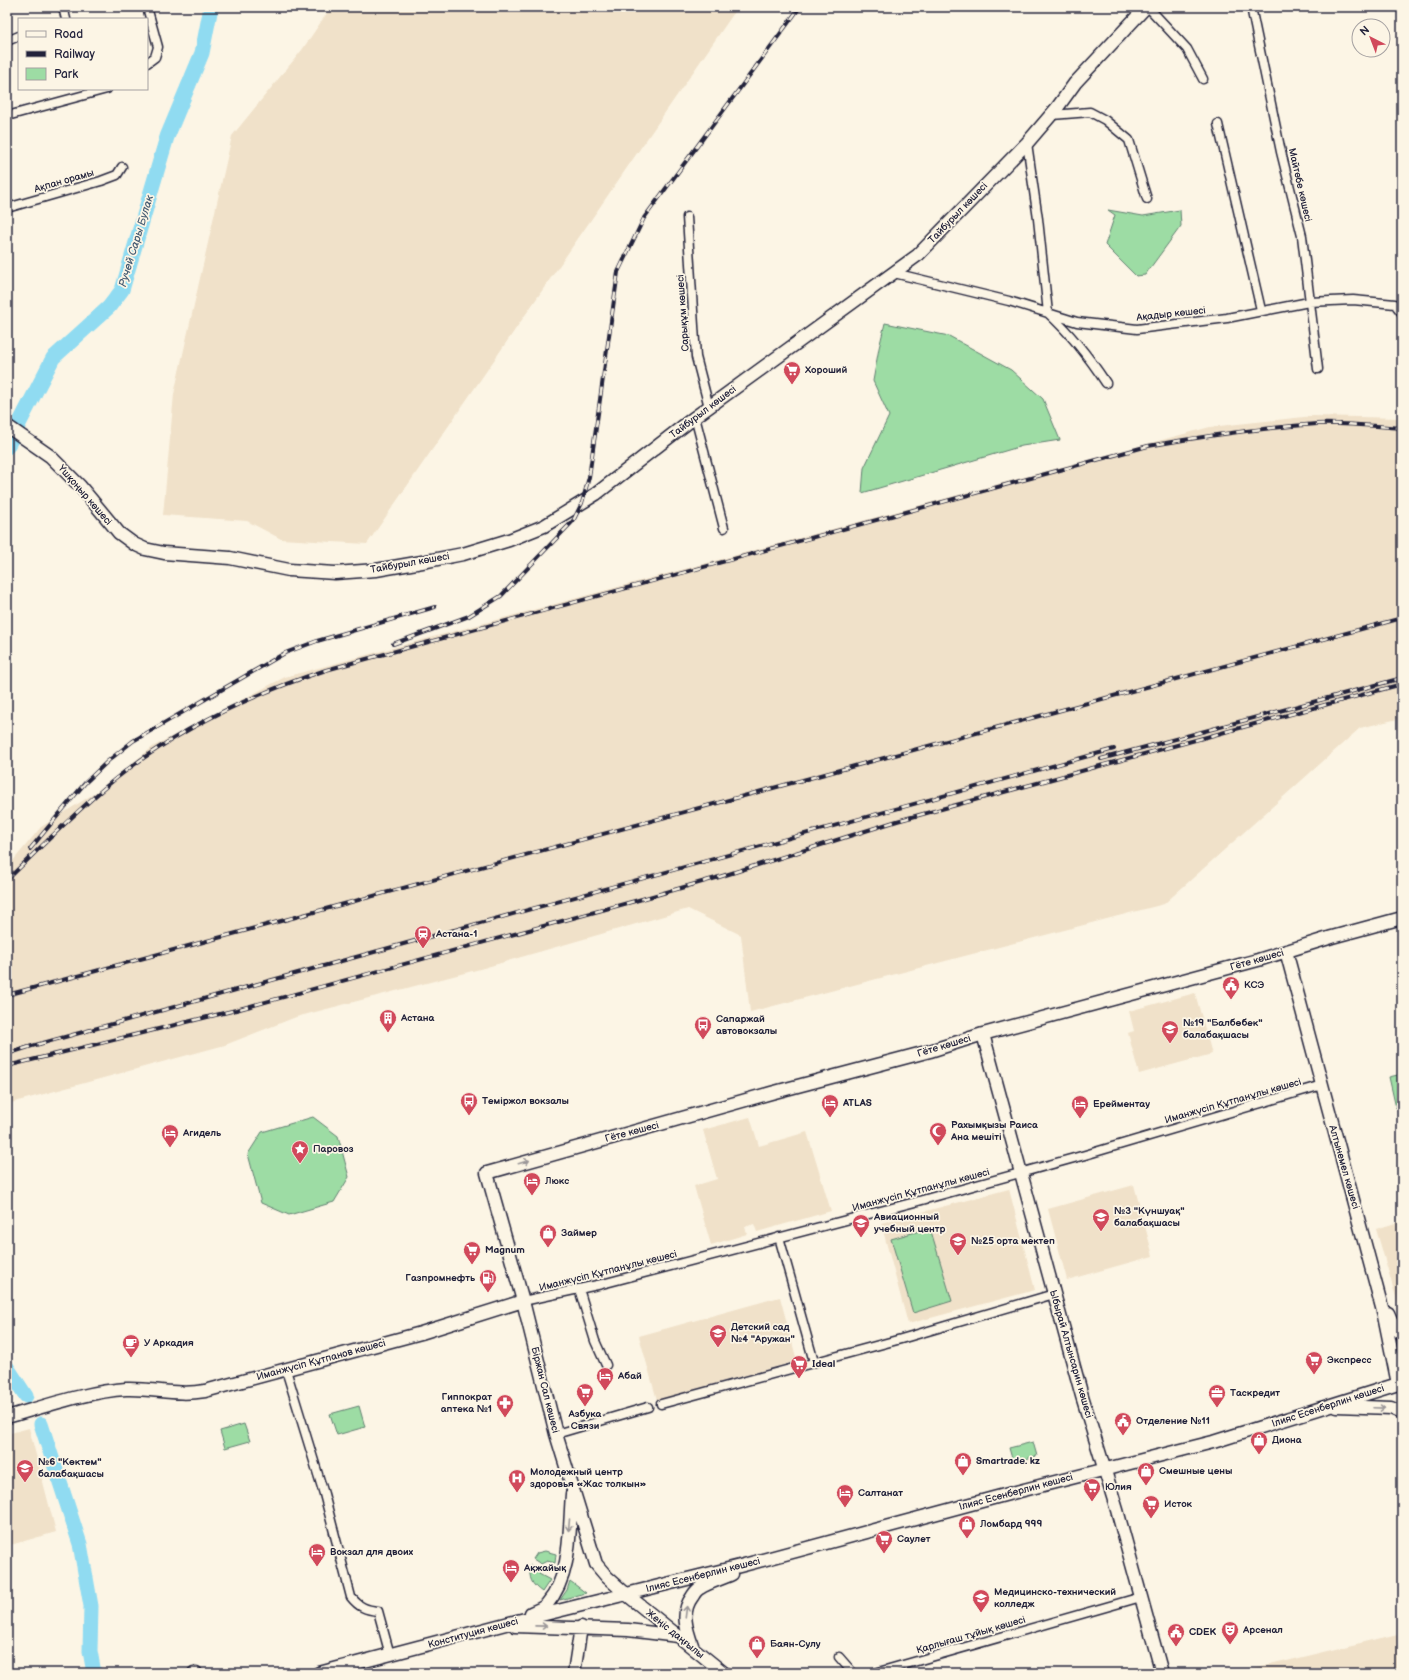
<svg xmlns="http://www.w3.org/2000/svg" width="1409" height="1680" font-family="'Balsamiq Sans',sans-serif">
  <rect width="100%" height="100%" fill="#fcf5e5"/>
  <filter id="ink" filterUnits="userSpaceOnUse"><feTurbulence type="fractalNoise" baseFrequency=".025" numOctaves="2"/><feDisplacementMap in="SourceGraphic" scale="8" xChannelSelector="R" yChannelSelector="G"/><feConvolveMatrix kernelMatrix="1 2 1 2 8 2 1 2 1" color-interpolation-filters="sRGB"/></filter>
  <g filter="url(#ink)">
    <path fill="#f0e1c9" d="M331 7H738L367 544 281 539 247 521 163 515 174 394 232 136 302 50Z
      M1313 416 1402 418V718L1360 728 1164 904 750 1012 741 935 688 909 480 969 296 1017 225 1045 7 1104V868L41 827 95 793 154 746 285 677 1210 427Z
      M1195 993 1212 1054 1139 1074 1128 1033 1134 1031 1129 1011Z
      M750 1117 759 1146 807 1132 831 1211 757 1232 754 1224 745 1227 747 1234 711 1245 694 1186 717 1179 703 1130Z
      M1134 1185 1153 1256 1067 1280 1048 1209Z
      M1009 1189 1035 1290 908 1324 881 1223Z
      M1402 1221V1299L1397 1301 1376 1229Z
      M780 1297 797 1361 657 1400 639 1336Z
      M29 1428 56 1532 7 1546V1434Z
      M1402 1633V1673H1237L1244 1671Z"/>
    <path fill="#9ddca4" stroke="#607f70" d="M1108 210 1143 216 1180 210 1181 226 1145 275 1136 276 1105 245 1115 215Z
      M885 323 949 336 1011 370 1043 399 1060 440 1022 446 862 493 864 468 889 416 873 381 879 348Z
      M1402 1074V1106L1396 1108 1389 1077Z
      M313 1117 338 1136 349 1177 334 1202 289 1215 261 1203 248 1154 262 1132Z
      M930 1228 952 1301 913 1313 891 1239Z
      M359 1406 365 1427 337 1435 330 1414Z
      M244 1424 250 1441 225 1448 220 1431Z
      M1033 1442 1037 1456 1013 1462 1009 1448Z
      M545 1551 556 1554 555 1563 547 1561 541 1564 533 1559 537 1553Z
      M530 1565 540 1570 539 1574 550 1580 542 1592C531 1584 529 1579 530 1565Z
      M570 1581 586 1593 560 1600 567 1590Z"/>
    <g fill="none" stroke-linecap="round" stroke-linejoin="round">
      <path stroke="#90dbf1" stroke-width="15" d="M7 447 53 358 109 307 122 290 167 137 202 53 211 7
        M7 1367 26 1396
        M41 1424 80 1544 91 1606 90 1651 94 1673"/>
      <g stroke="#22223b" stroke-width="11">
        <path id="street" d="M63 7 66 19
          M1148 7 1187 49 1203 79
          M1251 7 1281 152 1302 236 1318 369
          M7 41 19 36
          M147 63 155 57 158 47 147 7
          M1052 115 1090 112 1105 120 1129 140 1147 199
          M7 116 107 89
          M1218 124 1261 310
          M1027 143 1038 219 1048 313C1071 334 1089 357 1106 383
          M7 208 101 181 117 175 122 167
          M687 217 696 357 709 407
          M894 273 1009 301 1077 322 1137 329 1227 318 1309 302 1353 300 1395 304 1402 313
          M695 417 724 528
          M779 1237 814 1362
          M579 1289 595 1341 606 1365
          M523 1301 602 1284 915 1202 1085 1155 1322 1085
          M286 1370 324 1494 351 1597C359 1607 366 1610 378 1611L390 1655
          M661 1404 901 1339 1054 1294
          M556 1434 648 1407
          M839 1657 853 1673
          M875 1673 1141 1597"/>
      </g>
      <g stroke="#22223b" stroke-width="15">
        <path id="secondary" d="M7 426 50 456 80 486 119 533 134 544 145 549 164 553 230 558 289 570 335 573 376 570 422 562 463 554 509 540 544 526 596 494 695 417 918 255 1027 143 1057 108 1075 83 1146 7
          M1286 951 1384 1315 1398 1384
          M983 1034 1082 1396 1117 1510 1162 1673
          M1388 1313 1392 1322 1402 1335
          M1337 1406 1391 1408 1402 1413
          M7 1417C43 1407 89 1391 126 1389 154 1388 176 1396 205 1391L421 1333 523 1301
          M531 1613C536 1611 543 1608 547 1604 572 1575 569 1530 572 1494
          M515 1626 628 1630 678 1636
          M693 1648C687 1631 680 1613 692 1597 694 1594 696 1590 700 1588 709 1582 722 1579 732 1574
          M194 1673H196
          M319 1673 517 1621 740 1566 1012 1493 1213 1442 1398 1384 1402 1381
          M574 1673 581 1627
          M724 1673 626 1594 607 1577 596 1564 556 1434 523 1301 487 1173 771 1093 930 1051 983 1034 1258 960 1332 937 1402 918"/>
      </g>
      <use href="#street" stroke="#fcf5e5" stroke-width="8"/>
      <use href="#secondary" stroke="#fcf5e5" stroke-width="12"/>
      <g stroke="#22223b" stroke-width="4">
        <path id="rail" d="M393 644 469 616 501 596 573 521 582 503 589 477 618 272 644 218 800 7
          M1101 759 1402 678
          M30 849 85 783 108 761 133 741 285 653 317 641 435 607
          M7 880C42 846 76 811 114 780 176 730 250 695 326 670L1148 446C1204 436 1260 428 1317 424 1345 423 1374 426 1402 428
          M7 995 1402 618
          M7 1054 32 1046 1114 749
          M7 1066 236 1010 635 901 716 878 897 821 1402 684"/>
      </g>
      <use href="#rail" stroke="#fcf5e5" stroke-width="2.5" stroke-dasharray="8" stroke-linecap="butt"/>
    </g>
    <defs><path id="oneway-shaft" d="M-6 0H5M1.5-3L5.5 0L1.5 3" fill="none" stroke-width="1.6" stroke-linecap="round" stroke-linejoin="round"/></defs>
    <g stroke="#9a9698">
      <use href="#oneway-shaft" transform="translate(524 1162) rotate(-16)"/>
      <use href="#oneway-shaft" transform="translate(1379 1408) rotate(2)"/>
      <use href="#oneway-shaft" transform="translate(569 1525) rotate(95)"/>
      <use href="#oneway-shaft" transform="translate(686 1612) rotate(-83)"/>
      <use href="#oneway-shaft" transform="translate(541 1626) rotate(1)"/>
    </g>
  </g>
  <defs>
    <g id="supermarket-pin" transform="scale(0.9)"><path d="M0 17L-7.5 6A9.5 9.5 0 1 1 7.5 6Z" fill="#d1495b" stroke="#fcf5e5"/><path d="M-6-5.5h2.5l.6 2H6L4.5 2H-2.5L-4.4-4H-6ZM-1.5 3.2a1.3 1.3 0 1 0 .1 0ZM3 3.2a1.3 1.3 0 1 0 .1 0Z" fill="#fff"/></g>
    <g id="station-pin" transform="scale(0.9)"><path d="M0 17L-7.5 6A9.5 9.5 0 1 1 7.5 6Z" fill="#d1495b" stroke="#fcf5e5"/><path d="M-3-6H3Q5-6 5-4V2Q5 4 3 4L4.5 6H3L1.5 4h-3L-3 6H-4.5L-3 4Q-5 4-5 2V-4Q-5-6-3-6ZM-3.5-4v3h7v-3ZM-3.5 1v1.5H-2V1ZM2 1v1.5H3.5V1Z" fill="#fff"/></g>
    <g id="civic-pin" transform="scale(0.9)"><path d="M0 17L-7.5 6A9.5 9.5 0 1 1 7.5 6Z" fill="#d1495b" stroke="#fcf5e5"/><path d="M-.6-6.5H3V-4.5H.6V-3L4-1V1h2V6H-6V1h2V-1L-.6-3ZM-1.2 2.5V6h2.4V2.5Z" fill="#fff"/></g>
    <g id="building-pin" transform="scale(0.9)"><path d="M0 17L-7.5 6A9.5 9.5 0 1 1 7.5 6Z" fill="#d1495b" stroke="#fcf5e5"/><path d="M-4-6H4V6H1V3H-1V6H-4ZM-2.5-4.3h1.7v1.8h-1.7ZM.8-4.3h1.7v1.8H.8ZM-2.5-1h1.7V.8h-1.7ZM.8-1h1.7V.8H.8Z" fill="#fff"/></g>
    <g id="bus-pin" transform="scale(0.9)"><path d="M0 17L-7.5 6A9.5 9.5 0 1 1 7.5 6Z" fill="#d1495b" stroke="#fcf5e5"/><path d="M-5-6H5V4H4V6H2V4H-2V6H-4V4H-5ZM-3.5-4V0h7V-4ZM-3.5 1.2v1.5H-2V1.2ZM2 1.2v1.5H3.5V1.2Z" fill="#fff"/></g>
    <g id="school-pin" transform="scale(0.9)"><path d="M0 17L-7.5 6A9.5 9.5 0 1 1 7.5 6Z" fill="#d1495b" stroke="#fcf5e5"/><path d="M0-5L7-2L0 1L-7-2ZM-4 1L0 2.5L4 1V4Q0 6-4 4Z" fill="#fff"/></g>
    <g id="hotel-pin" transform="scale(0.9)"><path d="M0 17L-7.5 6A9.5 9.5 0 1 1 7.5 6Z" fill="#d1495b" stroke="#fcf5e5"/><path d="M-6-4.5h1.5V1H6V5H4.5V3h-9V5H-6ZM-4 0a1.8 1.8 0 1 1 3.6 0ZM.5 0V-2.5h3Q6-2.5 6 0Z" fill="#fff"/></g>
    <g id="mosque-pin" transform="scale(0.9)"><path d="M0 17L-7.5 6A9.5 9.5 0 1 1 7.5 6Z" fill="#d1495b" stroke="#fcf5e5"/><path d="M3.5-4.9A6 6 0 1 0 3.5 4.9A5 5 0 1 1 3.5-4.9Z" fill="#fff"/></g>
    <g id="sight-pin" transform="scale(0.9)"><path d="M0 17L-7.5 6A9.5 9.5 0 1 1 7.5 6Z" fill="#d1495b" stroke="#fcf5e5"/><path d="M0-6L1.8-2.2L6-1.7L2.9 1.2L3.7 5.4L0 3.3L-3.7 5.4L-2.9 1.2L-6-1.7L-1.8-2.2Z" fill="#fff"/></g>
    <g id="university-pin" transform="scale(0.9)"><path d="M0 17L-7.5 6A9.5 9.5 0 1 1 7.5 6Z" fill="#d1495b" stroke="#fcf5e5"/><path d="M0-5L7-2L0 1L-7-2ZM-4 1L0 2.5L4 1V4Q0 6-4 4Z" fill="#fff"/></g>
    <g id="shop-pin" transform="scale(0.9)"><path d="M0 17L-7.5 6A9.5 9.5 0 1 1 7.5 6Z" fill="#d1495b" stroke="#fcf5e5"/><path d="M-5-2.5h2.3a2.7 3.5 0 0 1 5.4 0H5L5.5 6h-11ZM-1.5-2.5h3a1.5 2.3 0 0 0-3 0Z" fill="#fff"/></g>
    <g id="fuel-pin" transform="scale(0.9)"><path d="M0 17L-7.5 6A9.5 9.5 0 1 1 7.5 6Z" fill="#d1495b" stroke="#fcf5e5"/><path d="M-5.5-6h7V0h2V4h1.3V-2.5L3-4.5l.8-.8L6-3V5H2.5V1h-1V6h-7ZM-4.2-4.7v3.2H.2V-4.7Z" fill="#fff"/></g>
    <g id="cafe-pin" transform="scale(0.9)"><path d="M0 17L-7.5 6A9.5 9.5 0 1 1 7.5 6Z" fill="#d1495b" stroke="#fcf5e5"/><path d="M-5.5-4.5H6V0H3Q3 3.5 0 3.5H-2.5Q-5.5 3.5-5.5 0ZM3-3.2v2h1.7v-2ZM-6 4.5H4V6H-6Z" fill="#fff"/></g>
    <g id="office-pin" transform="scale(0.9)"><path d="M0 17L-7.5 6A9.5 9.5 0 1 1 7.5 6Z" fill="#d1495b" stroke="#fcf5e5"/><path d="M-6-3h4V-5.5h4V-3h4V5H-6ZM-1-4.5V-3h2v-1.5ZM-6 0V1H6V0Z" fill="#fff"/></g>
    <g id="pharmacy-pin" transform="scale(0.9)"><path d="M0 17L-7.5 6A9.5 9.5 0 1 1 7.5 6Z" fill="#d1495b" stroke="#fcf5e5"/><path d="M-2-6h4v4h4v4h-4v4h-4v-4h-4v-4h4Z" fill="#fff"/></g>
    <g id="hospital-pin" transform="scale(0.9)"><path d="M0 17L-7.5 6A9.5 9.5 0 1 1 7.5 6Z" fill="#d1495b" stroke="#fcf5e5"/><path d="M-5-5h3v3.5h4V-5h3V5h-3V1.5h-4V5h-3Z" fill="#fff"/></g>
    <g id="theatre-pin" transform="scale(0.9)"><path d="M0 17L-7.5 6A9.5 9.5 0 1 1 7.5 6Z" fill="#d1495b" stroke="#fcf5e5"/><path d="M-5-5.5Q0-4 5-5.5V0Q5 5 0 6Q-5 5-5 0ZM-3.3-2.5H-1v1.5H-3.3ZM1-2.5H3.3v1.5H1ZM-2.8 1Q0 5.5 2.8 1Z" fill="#fff"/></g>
  </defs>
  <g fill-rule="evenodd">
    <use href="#supermarket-pin" x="792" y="370"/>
    <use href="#station-pin" x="423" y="934"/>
    <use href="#civic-pin" x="1231" y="985"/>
    <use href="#building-pin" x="388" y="1018"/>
    <use href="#bus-pin" x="703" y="1025"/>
    <use href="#school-pin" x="1170" y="1029"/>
    <use href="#bus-pin" x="469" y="1101"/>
    <use href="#hotel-pin" x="830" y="1103"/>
    <use href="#hotel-pin" x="1080" y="1104"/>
    <use href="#mosque-pin" x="938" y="1131"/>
    <use href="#hotel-pin" x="170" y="1133"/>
    <use href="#sight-pin" x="300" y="1149"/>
    <use href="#hotel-pin" x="532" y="1181"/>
    <use href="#school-pin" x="1101" y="1217"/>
    <use href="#university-pin" x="861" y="1223"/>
    <use href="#shop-pin" x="548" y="1233"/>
    <use href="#school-pin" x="958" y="1241"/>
    <use href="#supermarket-pin" x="472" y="1250"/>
    <use href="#fuel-pin" x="488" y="1278"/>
    <use href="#school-pin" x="718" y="1333"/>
    <use href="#cafe-pin" x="131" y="1343"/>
    <use href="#supermarket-pin" x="1314" y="1360"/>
    <use href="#supermarket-pin" x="799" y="1364"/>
    <use href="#hotel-pin" x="605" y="1376"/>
    <use href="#supermarket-pin" x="585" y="1392"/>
    <use href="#office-pin" x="1217" y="1393"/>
    <use href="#pharmacy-pin" x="505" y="1403"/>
    <use href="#civic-pin" x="1123" y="1421"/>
    <use href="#shop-pin" x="1259" y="1440"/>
    <use href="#shop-pin" x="963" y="1461"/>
    <use href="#school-pin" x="25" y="1468"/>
    <use href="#shop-pin" x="1146" y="1471"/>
    <use href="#hospital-pin" x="517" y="1478"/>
    <use href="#supermarket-pin" x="1092" y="1487"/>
    <use href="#hotel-pin" x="845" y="1493"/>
    <use href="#supermarket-pin" x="1151" y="1504"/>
    <use href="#shop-pin" x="967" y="1524"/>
    <use href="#supermarket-pin" x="884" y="1539"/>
    <use href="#hotel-pin" x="317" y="1552"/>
    <use href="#hotel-pin" x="511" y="1568"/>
    <use href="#university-pin" x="981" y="1598"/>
    <use href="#theatre-pin" x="1230" y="1630"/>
    <use href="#civic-pin" x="1176" y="1632"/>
    <use href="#shop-pin" x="757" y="1644"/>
  </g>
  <g text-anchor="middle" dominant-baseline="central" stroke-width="3.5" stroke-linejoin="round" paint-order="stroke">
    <g font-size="10" fill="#22223b" stroke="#fcf5e5">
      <text transform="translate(64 181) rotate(-16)">Ақпан орамы</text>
      <text transform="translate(1300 185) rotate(77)">Майтөбе көшесі</text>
      <text transform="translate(958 213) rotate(-46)">Тайбурыл көшесі</text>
      <text transform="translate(683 313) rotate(-94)">Сарықұм көшесі</text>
      <text transform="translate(1171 314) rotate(-6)">Ақадыр көшесі</text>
      <text transform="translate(703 412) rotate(-37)">Тайбурыл көшесі</text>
      <text transform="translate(85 495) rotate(49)">Үшқоңыр көшесі</text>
      <text transform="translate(410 563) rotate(-10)">Тайбурыл көшесі</text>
      <text transform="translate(1257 960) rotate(-16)">Гёте көшесі</text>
      <text transform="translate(944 1046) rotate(-17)">Гёте көшесі</text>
      <text transform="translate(1233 1101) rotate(-16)">Иманжүсіп Құтпанұлы көшесі</text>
      <text transform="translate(632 1132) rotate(-15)">Гёте көшесі</text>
      <text transform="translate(1344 1167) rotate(74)">Алтынемел көшесі</text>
      <text transform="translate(921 1190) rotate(-15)">Иманжүсіп Құтпанұлы көшесі</text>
      <text transform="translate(608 1271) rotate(-14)">Иманжүсіп Құтпанұлы көшесі</text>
      <text transform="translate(1071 1354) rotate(74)">Ыбырай Алтынсарин көшесі</text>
      <text transform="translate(321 1360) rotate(-15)">Иманжүсіп Құтпанов көшесі</text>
      <text transform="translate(545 1390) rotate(76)">Біржан Сал көшесі</text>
      <text transform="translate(1328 1406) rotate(-18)">Ілияс Есенберлин көшесі</text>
      <text transform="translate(1016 1492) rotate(-15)">Ілияс Есенберлин көшесі</text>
      <text transform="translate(703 1575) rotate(-14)">Ілияс Есенберлин көшесі</text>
      <text transform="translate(473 1633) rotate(-15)">Конституция көшесі</text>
      <text transform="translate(675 1634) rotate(39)">Жеңіс даңғылы</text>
      <text transform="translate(971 1635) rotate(-16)">Қарлығаш тұйық көшесі</text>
    </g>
    <g font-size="10" font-weight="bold" fill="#22223b" stroke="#fcf5e5" text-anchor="start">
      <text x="805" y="370">Хороший</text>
      <text x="436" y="934">Астана-1</text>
      <text x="1244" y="985">КСЭ</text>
      <text x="401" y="1018">Астана</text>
      <text x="716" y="1019">Сапаржай<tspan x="716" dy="12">автовокзалы</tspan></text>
      <text x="1183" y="1023">№19 "Балбөбек"<tspan x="1183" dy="12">балабақшасы</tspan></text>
      <text x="482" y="1101">Теміржол вокзалы</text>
      <text x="843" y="1103">ATLAS</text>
      <text x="1093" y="1104">Ерейментау</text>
      <text x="951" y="1125">Рахымқызы Раиса<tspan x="951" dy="12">Ана мешіті</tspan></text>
      <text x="183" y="1133">Агидель</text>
      <text x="313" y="1149">Паровоз</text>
      <text x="545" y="1181">Люкс</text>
      <text x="1114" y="1211">№3 "Күншуақ"<tspan x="1114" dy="12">балабақшасы</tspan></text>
      <text x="874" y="1217">Авиационный<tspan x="874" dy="12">учебный центр</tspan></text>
      <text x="561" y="1233">Займер</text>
      <text x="971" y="1241">№25 орта мектеп</text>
      <text x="485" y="1250">Magnum</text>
      <text x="475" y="1278" text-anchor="end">Газпромнефть</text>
      <text x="731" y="1327">Детский сад<tspan x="731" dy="12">№4 "Аружан"</tspan></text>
      <text x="144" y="1343">У Аркадия</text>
      <text x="1327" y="1360">Экспресс</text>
      <text x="812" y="1364">Ideal</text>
      <text x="618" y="1376">Абай</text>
      <text x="1230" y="1393">Таскредит</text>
      <text x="492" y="1397" text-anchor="end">Гиппократ<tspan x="492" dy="12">аптека №1</tspan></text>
      <text x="585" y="1414" text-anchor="middle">Азбука<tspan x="585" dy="12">Связи</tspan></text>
      <text x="1136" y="1421">Отделение №11</text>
      <text x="1272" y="1440">Диона</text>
      <text x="976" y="1461">Smartrade. kz</text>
      <text x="38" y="1462">№6 "Көктем"<tspan x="38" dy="12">балабақшасы</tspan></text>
      <text x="1159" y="1471">Смешные цены</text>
      <text x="530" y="1472">Молодежный центр<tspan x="530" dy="12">здоровья «Жас толкын»</tspan></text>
      <text x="1105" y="1487">Юлия</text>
      <text x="858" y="1493">Салтанат</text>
      <text x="1164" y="1504">Исток</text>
      <text x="980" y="1524">Ломбард 999</text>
      <text x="897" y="1539">Саулет</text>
      <text x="330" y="1552">Вокзал для двоих</text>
      <text x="524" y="1568">Ақжайық</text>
      <text x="994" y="1592">Медицинско-технический<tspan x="994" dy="12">колледж</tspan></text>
      <text x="1243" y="1630">Арсенал</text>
      <text x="1189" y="1632">CDEK</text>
      <text x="770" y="1644">Баян-Сулу</text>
    </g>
    <g font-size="11" font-style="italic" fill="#435a72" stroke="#fcf5e5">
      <text transform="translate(136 241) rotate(-73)">Ручей Сары Булак</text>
    </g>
  </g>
  <rect width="1409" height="1680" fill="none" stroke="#fcf5e5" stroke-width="24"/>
  <rect x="12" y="12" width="1385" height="1656" fill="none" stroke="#22223b" stroke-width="1.5" filter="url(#ink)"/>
  <rect x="18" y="18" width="130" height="72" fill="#fcf5e5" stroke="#a5a1a1"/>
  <rect x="26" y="31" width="20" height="6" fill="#fcf5e5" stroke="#a5a1a1"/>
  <text x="54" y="38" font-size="12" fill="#22223b">Road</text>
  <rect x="26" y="51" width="20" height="6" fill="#22223b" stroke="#a5a1a1"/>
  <text x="54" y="58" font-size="12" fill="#22223b">Railway</text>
  <rect x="26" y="68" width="20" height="12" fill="#9ddca4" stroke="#a5a1a1"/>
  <text x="54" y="78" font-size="12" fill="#22223b">Park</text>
  <g transform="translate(1371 38) rotate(318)"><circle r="19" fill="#fcf5e5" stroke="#a5a1a1"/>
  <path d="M0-3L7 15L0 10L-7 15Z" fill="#d1495b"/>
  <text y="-6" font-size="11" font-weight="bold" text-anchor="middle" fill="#22223b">N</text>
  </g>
</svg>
